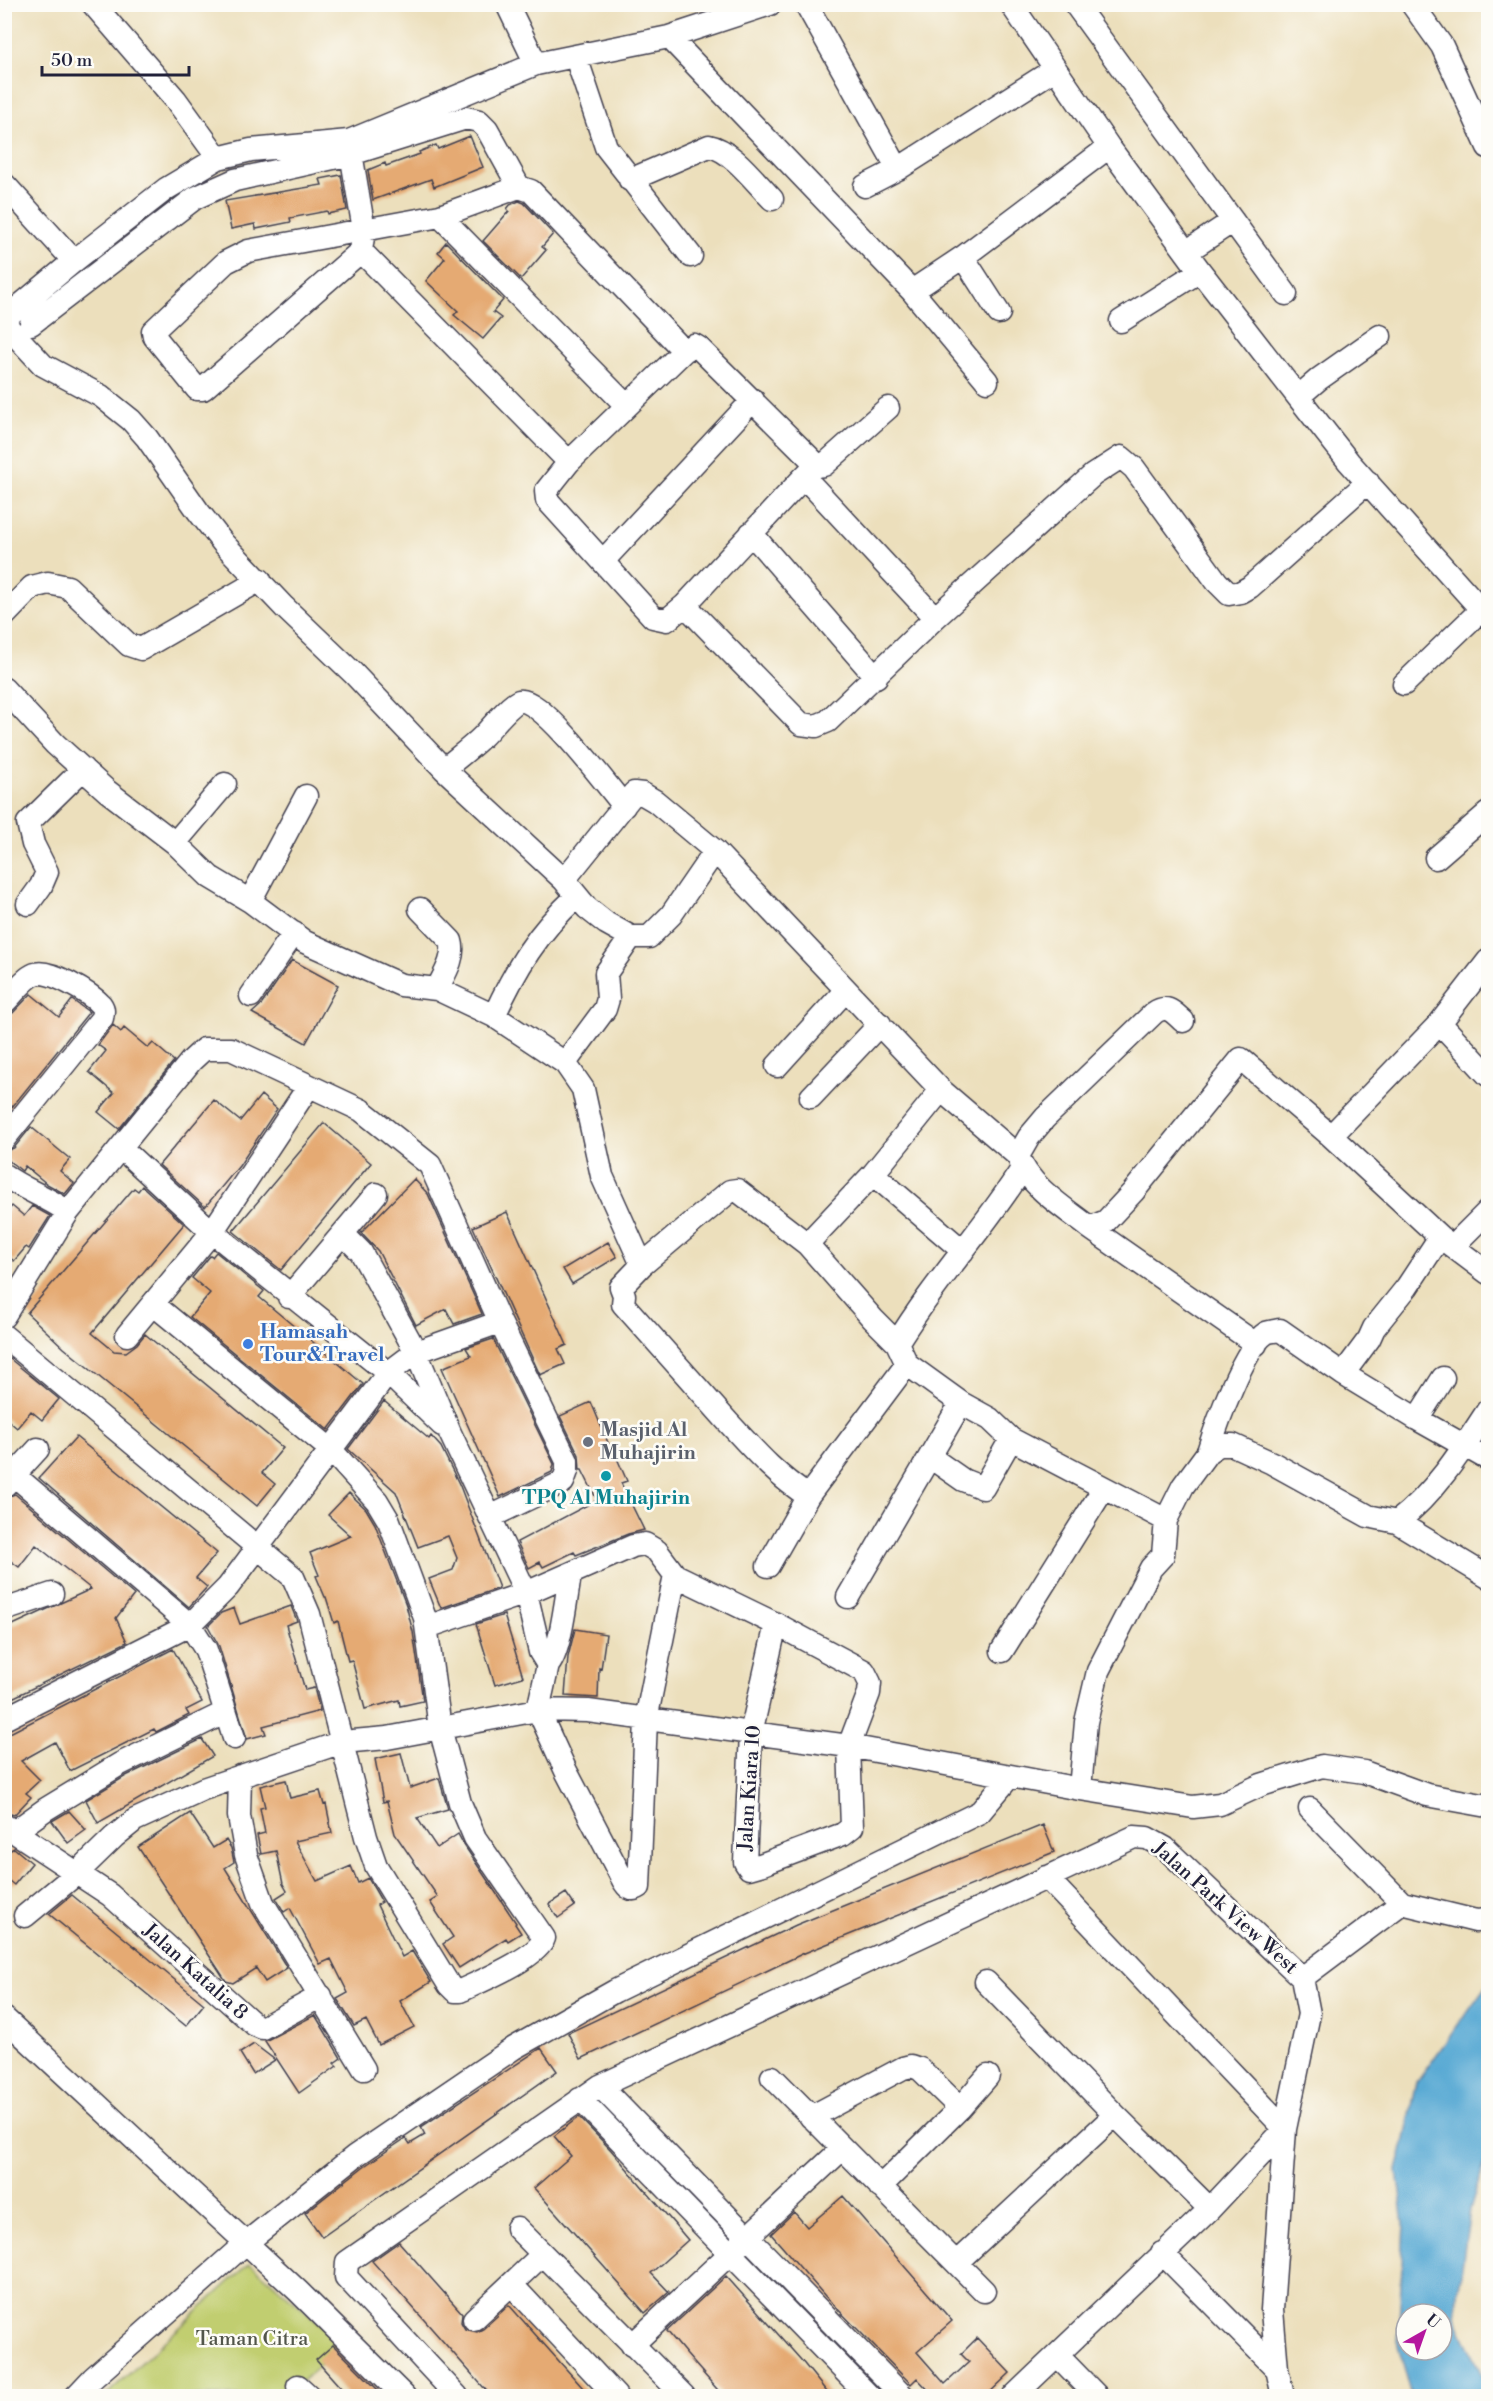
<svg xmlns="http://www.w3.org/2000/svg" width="1493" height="2401" font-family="'Libre Bodoni',serif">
  <rect width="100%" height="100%" fill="#fdfcf7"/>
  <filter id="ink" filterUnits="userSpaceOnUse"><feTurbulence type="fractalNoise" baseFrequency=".0167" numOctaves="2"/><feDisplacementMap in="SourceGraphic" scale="12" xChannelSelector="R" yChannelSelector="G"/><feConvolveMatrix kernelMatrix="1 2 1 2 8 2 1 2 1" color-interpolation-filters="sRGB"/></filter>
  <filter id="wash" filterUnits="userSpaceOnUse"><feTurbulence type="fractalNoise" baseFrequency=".008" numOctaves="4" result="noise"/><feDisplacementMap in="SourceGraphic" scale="24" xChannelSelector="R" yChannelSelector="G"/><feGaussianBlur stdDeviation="1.35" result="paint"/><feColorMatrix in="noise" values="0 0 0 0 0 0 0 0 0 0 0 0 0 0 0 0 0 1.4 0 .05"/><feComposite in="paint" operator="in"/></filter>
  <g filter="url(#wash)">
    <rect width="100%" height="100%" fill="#ecdfbc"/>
    <path fill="#c1ce70" stroke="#727856" stroke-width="1.5" d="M250 2263 343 2343 286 2396H105Z"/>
    <path fill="#5aaad4" stroke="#3e6688" stroke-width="1.5" fill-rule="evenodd" d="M1488 1983V2152L1470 2210 1455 2315 1488 2389V2396H1412L1398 2345 1404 2223 1397 2170 1404 2144 1417 2082ZM1406 2314H1442V2350H1406Z"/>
    <g id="blocks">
      <path fill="#e5aa73" d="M470 136 483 167 434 187 431 179 373 200 368 170 385 163 386 166 420 154 419 152 436 145 438 149Z
        M341 175 347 210 328 214 327 211 290 218 291 222 256 229 255 224 231 229 225 201 322 185 320 179Z
        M519 201 524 203 553 234 542 247 546 250 521 279 483 241 509 211 507 209 510 205Z
        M446 242 503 300 493 312 501 318 483 339 454 315 458 311 426 281 445 258 438 252Z
        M292 960 338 985 306 1043 252 1013 262 1004Z
        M31 994 59 1017 72 1000 89 1012 4 1117V1017L13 1013Z
        M113 1025 121 1032 124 1028 148 1048 153 1043 174 1061 119 1129 98 1112 114 1093 89 1072 106 1051 98 1045Z
        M261 1095 277 1109 239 1166 205 1207 159 1165 214 1100 240 1121Z
        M324 1123 371 1163 281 1270 233 1231Z
        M31 1127 70 1159 60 1171 74 1183 65 1194 47 1184 25 1166 22 1171 4 1157V1152L14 1148Z
        M414 1179 428 1194 482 1314 454 1324 446 1309 416 1325 378 1251 361 1233Z
        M142 1186 184 1224 92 1333 114 1351 126 1352 137 1344 145 1334 283 1448 262 1473 275 1484 257 1506 64 1348 27 1313 134 1188 138 1191Z
        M12 1206 24 1216 32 1206 50 1216 29 1249 26 1247 14 1261 4 1253V1215Z
        M507 1212 567 1345 558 1349 565 1364 540 1375 473 1227Z
        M608 1242 617 1257 572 1284 563 1269Z
        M216 1252 264 1291 259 1297 363 1384 328 1430 190 1317 210 1293 192 1278 210 1256 212 1257Z
        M493 1339 554 1464 552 1472 500 1497 442 1368 471 1356 466 1348Z
        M4 1354 59 1399 42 1420 31 1411 17 1428 4 1417Z
        M384 1401 429 1439 431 1436 441 1447 460 1486 499 1588 441 1608 429 1579 453 1570 457 1558 448 1536 418 1547 396 1492 348 1449Z
        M591 1402 614 1457 616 1456 627 1481 621 1483 644 1530 628 1534 576 1555 574 1552 543 1567 540 1562 529 1568 517 1542 597 1500 582 1470H580L579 1455 560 1416Z
        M76 1437 217 1553 196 1578 207 1587 189 1607 39 1478Z
        M349 1493 366 1509 375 1524 406 1605 413 1632 423 1701 400 1706 399 1700 365 1709 352 1660 348 1661 338 1621 334 1623 326 1597H325L316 1576 319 1575 310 1553 351 1536 328 1515Z
        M15 1494 134 1595 116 1618 127 1642 4 1702V1629L91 1589 36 1545 19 1567 4 1556V1498Z
        M291 1606 297 1621 286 1625 305 1690 314 1688 320 1711 263 1726 266 1734 247 1739 219 1646 208 1626 221 1613 234 1608 240 1624Z
        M504 1615 523 1677 495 1685 476 1624Z
        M575 1629 606 1634 601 1669 599 1668 598 1698 565 1696 568 1657Z
        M173 1649 202 1702 186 1710 189 1715 156 1732 154 1729 70 1771 55 1742 21 1761 40 1780 26 1793 31 1797 14 1815 4 1812V1736Z
        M202 1739 213 1756 98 1823 86 1800 126 1776Z
        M401 1753 410 1788 439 1778 448 1809 417 1818 437 1848 458 1834 464 1845 516 1923 515 1924 521 1933 508 1941 506 1938 459 1968 443 1944 453 1937 430 1902 438 1897 395 1834 387 1801 383 1802 375 1759Z
        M286 1780 290 1798 320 1791 324 1805 326 1804 332 1833 295 1841 317 1881 351 1866 358 1883 368 1878 382 1902 377 1905 402 1957 412 1951 431 1982 400 2001 414 2027 379 2045 366 2020 354 2026 339 2002 337 1999 348 1993 331 1959 320 1964 290 1908 284 1912 276 1898 287 1891 283 1884 276 1851 261 1854 257 1835 265 1833 260 1808 265 1807 260 1786Z
        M69 1811 86 1830 68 1843 52 1821Z
        M190 1813 213 1848 226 1840 231 1848 234 1862 225 1868 287 1968 265 1982 256 1968 233 1983 226 1981 138 1847Z
        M1043 1825 1054 1852 802 1954 581 2059 568 2033 796 1925Z
        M14 1848 32 1863 14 1885 4 1877V1854Z
        M566 1893 575 1906 558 1918 549 1904Z
        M72 1895 204 2004 186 2026 49 1914Z
        M315 2015 341 2058 334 2063 337 2066 299 2093 265 2041Z
        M254 2044 275 2060 253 2074 240 2053Z
        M541 2048 557 2071 322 2237 305 2213 363 2167 406 2138 410 2144 425 2135 421 2127Z
        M579 2117 611 2150 688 2240 651 2273 669 2292 645 2313 534 2188 571 2156 554 2136Z
        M843 2196 952 2321 917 2352 945 2384 969 2362 961 2354 977 2338 1010 2373 985 2397H932L933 2395 917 2378 911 2384 825 2296 771 2234 794 2212 807 2227Z
        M399 2242 462 2313 461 2322 465 2329 477 2332 483 2329 509 2305 591 2397H492L372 2261Z
        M726 2276 801 2360 831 2397H724L687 2355 667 2331Z
        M333 2345 385 2397H349L316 2360Z"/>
    </g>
  </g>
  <g filter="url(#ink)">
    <use href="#blocks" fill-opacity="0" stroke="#403e4e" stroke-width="1.5"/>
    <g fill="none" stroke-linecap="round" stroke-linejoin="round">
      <g stroke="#403e4e" stroke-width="25">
        <path id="minor" d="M93 4 176 100 218 158
          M507 4 536 64
          M806 4 898 169
          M1011 4 1109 147 1200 271 1298 397 1349 462 1488 617
          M1075 4 1286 294
          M1412 4 1442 46 1488 147
          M669 37 912 291 987 381
          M576 57 606 147 691 256
          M349 141 364 230 361 251 203 389H197L154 336 153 331 226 262 248 251 440 216 519 187 531 191 684 351 694 345 699 348 814 462 815 466 804 477 935 618 1093 475 1121 457 1134 468 1217 582 1229 594 1241 592 1250 587 1368 482
          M630 180 709 146C732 150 755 182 772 199
          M4 184 74 261
          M865 186 898 169 1055 69
          M440 216 626 405
          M361 251 569 462
          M1186 252 1233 221
          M963 257 999 313
          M912 291 963 257 1109 147
          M4 319 74 261 166 189 218 158 251 150 349 141 536 64 669 37 770 4
          M1121 321 1200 271
          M4 323 43 365 101 396 131 420 147 438 198 511 223 543 284 607 353 673 444 769 564 880 587 908 606 923 631 937H649L671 915 715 851
          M31 324 195 198 235 180 351 154 466 118 479 121 487 129 519 187
          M684 351 569 462 546 491 547 500 653 617 667 620 685 605 804 477
          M1298 397 1319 379 1380 336
          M815 466 824 465 888 408
          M751 533 876 677
          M603 561 753 400
          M685 605 801 724 816 726 828 721 935 618
          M4 616 32 587 48 583 68 587 129 645 141 649 260 580
          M1404 684 1482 609
          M4 689 55 744 107 791 175 843 210 877 250 901 305 942 401 985 437 989 494 1016 565 1063 583 1089 602 1176 642 1265
          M444 769C457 758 471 748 483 736 491 728 509 705 519 701 539 694 610 789 624 806
          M175 843 225 784
          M1436 858 1488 813
          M564 880 634 793 643 794 655 801 715 851 941 1090 1018 1156C1029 1187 1065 1208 1090 1228L1106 1221 1133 1192 1241 1059 1331 1136 1440 1237 1488 1273
          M250 901 306 796
          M28 904 41 886 47 872 33 844 28 823 83 769
          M420 909 451 941C456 957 444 975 437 989
          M251 996 294 933
          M4 1003C14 994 23 979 35 974 49 968 91 994 101 1005 104 1009 103 1013 102 1018L4 1139
          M494 1016C516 968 537 933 576 897
          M1440 1023 1488 1075
          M565 1063 605 1009 608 999 606 973 631 937
          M777 1066 846 990
          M811 1097 880 1024
          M1331 1136 1440 1023 1488 961
          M121 1148 212 1232 388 1373 442 1425
          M1018 1156 1029 1137 1045 1118 1154 1013C1167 1004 1173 1012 1183 1021
          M873 1174 963 1251
          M4 1175C24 1190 48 1197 68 1212
          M1090 1228 1256 1344
          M343 1234 361 1252 416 1352 450 1433 526 1593 540 1652 548 1665
          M807 1244 873 1174 941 1090
          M1453 1246 1488 1211
          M289 1297 376 1194
          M4 1316 68 1212 191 1061 204 1049H231L361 1110 430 1165 500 1322 567 1461V1471L563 1482 490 1517
          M127 1335 212 1232 309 1086
          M4 1336 293 1577 309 1614 366 1837 376 1866 449 1985 455 1991H460C479 1982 538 1958 544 1938L475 1838 460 1803 440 1728 425 1618 389 1521 377 1501 330 1449 153 1304
          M897 1343 907 1364 961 1403 990 1419 1011 1439 1166 1520
          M1343 1374 1369 1339 1374 1328 1407 1287 1440 1237
          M1443 1378 1417 1419 1488 1459
          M1208 1452C1216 1426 1244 1347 1266 1333 1270 1331 1276 1331 1280 1330L1343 1374 1417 1419
          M930 1457 963 1480 983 1488 1011 1439
          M14 1475 190 1625 206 1650 234 1738
          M5 1485 38 1449
          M808 1496C776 1476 752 1448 727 1421 692 1382 658 1343 623 1304L624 1295 621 1287 642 1265 730 1191 737 1190 807 1244 873 1319 897 1343C934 1282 984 1229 1022 1169
          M1397 1522 1488 1577
          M768 1566 808 1496 907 1364
          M570 1575C567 1593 560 1655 548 1665L538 1710 566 1771 623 1880C627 1887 631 1892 639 1887L646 1720 675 1575
          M848 1597 961 1403
          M4 1610 52 1594
          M427 1627 526 1593 633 1546 645 1544 657 1551 675 1575 776 1624 864 1671 870 1683 869 1693 849 1746 852 1827 843 1834 763 1864 749 1868 745 1862 751 1733 776 1624
          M1002 1651 1104 1488
          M4 1719 190 1625 228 1587 388 1373 416 1352 500 1322
          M240 1776 239 1816 246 1855 263 1903 364 2069
          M1080 1789 1086 1722 1098 1671 1151 1568 1163 1555 1166 1520 1183 1486 1208 1452 1219 1445H1233L1272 1463 1368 1516 1397 1522C1435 1493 1462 1450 1488 1410
          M1310 1809 1402 1903
          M4 1825 110 1895 255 2025 262 2028 321 1996
          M14 1832 46 1809 120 1764 224 1713
          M25 1916 76 1874 114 1837 135 1820 203 1789 342 1742 387 1738 538 1710 588 1711 849 1746 1080 1789 1193 1807 1220 1804 1261 1785 1322 1766 1364 1772 1427 1795 1488 1806
          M1302 1978 1402 1903 1476 1921 1488 1920
          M986 1982 1115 2115 1210 2209
          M4 2018 298 2291 404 2396
          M772 2077 984 2291
          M600 2086 903 2396
          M580 2099 869 2396
          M811 2117 903 2068 911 2066 920 2069 960 2108
          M880 2187 960 2108 988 2076
          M517 2228 684 2396
          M1162 2253 1277 2369
          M957 2262 1115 2115
          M512 2285 616 2396
          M474 2319 542 2255
          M632 2345 842 2149
          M1058 2356 1097 2396
          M298 2386 309 2396
          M76 2396 93 2378 247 2242 355 2156 514 2048 615 1991 980 1812 1010 1776
          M457 2396 346 2277 347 2262 600 2086 1134 1837 1147 1838 1165 1848 1302 1978
          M1014 2396 1210 2209 1285 2129 1046 1877
          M1283 2396 1277 2369 1272 2310 1285 2129 1309 2014 1302 1978"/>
      </g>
      <use href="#minor" stroke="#fff" stroke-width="22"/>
    </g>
  </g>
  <circle fill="#3f7fe0" stroke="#fdfcf7" stroke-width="2" cx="248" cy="1344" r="6"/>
  <circle fill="#6b7280" stroke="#fdfcf7" stroke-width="2" cx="588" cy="1442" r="6"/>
  <circle fill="#0f9aa8" stroke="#fdfcf7" stroke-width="2" cx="606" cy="1476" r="6"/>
  <g text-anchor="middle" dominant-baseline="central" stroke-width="5" stroke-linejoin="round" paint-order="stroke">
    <g font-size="20" font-weight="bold" fill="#366cbe" stroke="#fdfcf7" text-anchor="start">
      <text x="260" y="1332">Hamasah<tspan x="260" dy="23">Tour&amp;Travel</tspan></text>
    </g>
    <g font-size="20" font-weight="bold" fill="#5b616d" stroke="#fdfcf7" text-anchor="start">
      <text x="600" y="1430">Masjid Al<tspan x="600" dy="23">Muhajirin</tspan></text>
    </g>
    <g font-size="20" font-weight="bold" fill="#0d838f" stroke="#fdfcf7">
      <text x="606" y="1498">TPQ Al Muhajirin</text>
    </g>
    <g font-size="20" fill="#22223b" stroke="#fdfcf7">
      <text transform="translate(750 1788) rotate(-86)">Jalan Kiara 10</text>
      <text transform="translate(1225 1908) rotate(42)">Jalan Park View West</text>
      <text transform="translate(195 1972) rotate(42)">Jalan Katalia 8</text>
    </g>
    <g font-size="20" fill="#52564b" stroke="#fdfcf7">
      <text x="252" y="2339">Taman Citra</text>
    </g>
  </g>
  <rect width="1493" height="2401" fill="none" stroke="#fdfcf7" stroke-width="24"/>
  <g transform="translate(1424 2332) rotate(40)"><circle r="28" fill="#fdfcf7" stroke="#a5a5ac" stroke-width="1.5"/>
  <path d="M0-4.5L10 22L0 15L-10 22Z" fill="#b5179e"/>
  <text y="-9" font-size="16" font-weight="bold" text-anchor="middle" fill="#22223b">U</text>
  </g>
  <path d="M42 66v9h147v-9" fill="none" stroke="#22223b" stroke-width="3"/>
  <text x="51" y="66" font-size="18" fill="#22223b" stroke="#fdfcf7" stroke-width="4.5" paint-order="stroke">50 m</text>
</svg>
